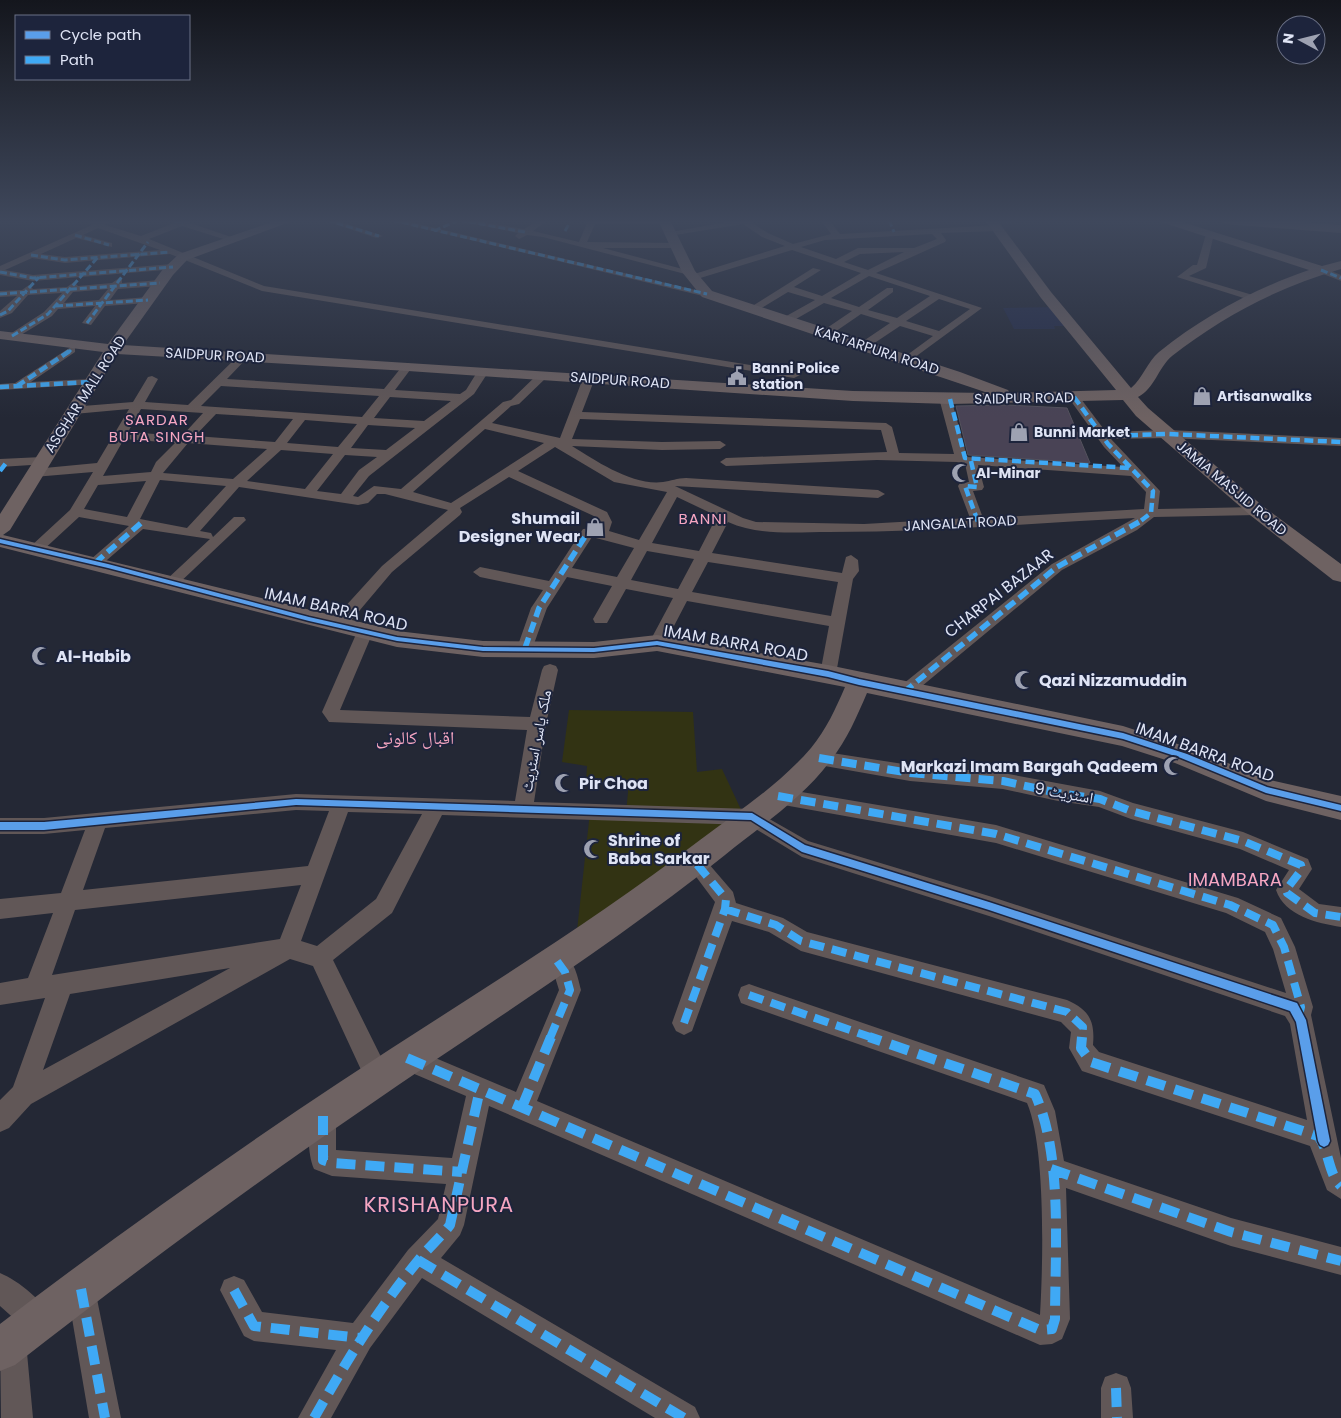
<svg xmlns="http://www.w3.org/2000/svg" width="1341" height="1418" font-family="Poppins,'Noto Naskh Arabic',sans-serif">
  <rect width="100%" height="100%" fill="#242835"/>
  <path fill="#242b48" d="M1056 307 1071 326H1054L1055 329H1014L1003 308Z"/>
  <path fill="#323313" d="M569 710 693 712 697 772 722 769 744 816 575 949 590 812 626 813 629 782H586L587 766 562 762Z"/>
  <path fill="#494355" stroke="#54525d" d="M1007 405 1067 408 1090 463 968 455 956 406Z"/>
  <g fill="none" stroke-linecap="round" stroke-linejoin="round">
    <path fill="#615757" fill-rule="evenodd" d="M87 220 98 222 108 220 109 222 105 225 141 236 174 223 169 220H190V223L237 239 233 242 182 226 149 239 264 286 794 372 800 375 794 378 262 291 170 254 65 263 32 258 5 270 33 275 173 264 178 267 176 269 33 281 0 275V266L92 225ZM98 228 160 250 65 257 41 254 76 238 112 247V243L83 235Z
      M323 220H335L383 236 376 238Z
      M388 220H402L712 294 707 297Z
      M455 220H472L524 229 539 220H548L533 231 579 242 587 223 574 220H666L669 222 665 224H595L587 242 678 243V247L675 248H603L694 272 689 275 543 237 527 235 519 239 515 236 518 233Z
      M738 220H757L752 223 768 233 793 244 831 234 821 220H829L840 234 997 225 1001 228 997 231 941 233 946 240 945 242 876 273 982 308 907 363 903 362V358L933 336 900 326 867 348H859V344L890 323 861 314 829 336H821V332L852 311 824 303 789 323H781V319L815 300 788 292 755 312 746 310 813 268 821 270 794 287 822 296 861 273 792 250 697 279H691V275L785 246 762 237 743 224 669 236 665 233ZM932 234 937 239 914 248H858L836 259 801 247 825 240ZM904 252 868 270 844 262 860 254ZM869 276 930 296 897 318 868 310 893 292V288H887L859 307 831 298ZM939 299 970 309 939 331 906 321Z
      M989 220H1024L1020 222 992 223Z
      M1210 231 1214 234 1206 268 1189 276 1256 296V300H1250L1177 277 1193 265H1197L1206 234Z
      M1318 268H1324L1341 275V281L1318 272Z
      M119 278 122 279V283L160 280 165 283 160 286 118 289 110 300 148 297 153 300 148 303 105 306 91 325 82 323 95 306 58 309 52 316 16 338 12 339 7 336 44 312 62 293 28 295 12 313 0 318V311L17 296 0 297V291L22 290 29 285 33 289 67 287 74 282 78 286 112 283ZM108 289 99 300 64 303 73 292Z
      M71 347 75 348V352L31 382 91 379 95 380V384L0 390V384L15 383Z
      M244 353 249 356 227 379 384 389 404 364 408 363 413 366 395 390 460 394 466 390 479 369H487L489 371 474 394 369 476 353 496 358 497 374 486 401 489 503 402 511 400 539 373H547V377L519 404 511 406 492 423 560 438 583 378 589 375 595 378 582 412 886 423 892 427 899 453 954 454 939 398 945 395 951 398 967 457 1123 467 1104 447 1068 397 1074 394 1078 395 1106 432 1168 430 1341 438V446L1168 438 1111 439 1160 491 1158 509 1257 507 1264 511 1257 515 1154 517 1137 530 1062 570 910 696 904 698 898 696 895 692 898 688 1052 564 1135 518C1033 523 931 532 829 532 796 532 759 536 728 522L712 553 842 573 846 557 851 555 858 560 859 571 853 579 836 674 834 678 828 680 822 678 820 674 829 626 687 601 663 647H651L649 643 673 598 626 589 607 623H595L593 619 612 586 567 577 547 608 531 652H519L517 648 531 608 543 590 480 577 473 572 480 567 549 581 583 529 596 528 598 522 596 517 509 477 460 508 462 512 460 515 392 572 344 629H332L330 625 332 621 382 566 448 510 385 494H377L368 503 358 505 239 487 200 531 211 533 213 537 234 517H244L246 520 176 586H166L163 583 166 580 210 539 143 529 100 566H90L88 563 90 560 129 526 79 517 41 552H31L29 549 31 546 70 510 93 472 34 477 27 473 34 469 97 463 129 409 74 414 70 413V407L133 402 148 377 152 376 158 379 145 402 188 405 240 354ZM221 386 379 396 362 417 201 406ZM390 397 451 401 424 421 374 418ZM141 409 203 413 182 436 128 432ZM216 414 293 419 275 442 195 436ZM580 419 881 430 887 452 726 458 720 462 726 466 877 460 957 462 965 464 969 482 960 483 958 486 970 518 864 524 756 522 743 518 675 486 878 498 885 494 878 490 686 478C677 478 671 481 663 482 633 486 596 461 572 446L662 450 720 449 726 445 720 441 662 442 572 439ZM305 420 357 424 338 447 287 443ZM368 425 415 428 386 450 351 448ZM485 429 544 443 451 503 413 492ZM124 439 175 443 156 462 151 472 103 476ZM188 443 267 449 233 479 163 473ZM555 447 614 482 667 492 639 540 609 531 612 522 607 512 518 471ZM281 450 333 454 305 489 247 481ZM345 455 377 457 359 470 341 494 317 491ZM978 465 1131 476 1146 492 1144 509 983 518 973 491 982 490 984 487ZM160 480 226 486 187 528 140 519ZM146 481 127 517 84 509 98 485ZM677 497 717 516 699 551 652 543ZM592 537 634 548 617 577 572 568ZM647 551 694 559 678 589 631 580ZM708 562 838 582 831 616 692 592Z
      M42 457 48 461 47 464 0 467V459Z
      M365 626 371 628 373 632 340 710 530 717 542 670 544 666 550 664 556 666 558 670 546 724 534 802 752 809 808 841 989 896 1286 993 1273 949 1265 932 1226 913 996 843 778 804 771 802 768 796 771 790 778 788 996 825 1238 898 1281 918 1295 947 1313 1007 1311 1015 1341 1158V1199L1327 1190 1310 1146 1082 1071 1069 1048 1071 1032 1061 1022 801 951 769 932 732 921 692 1031 684 1035 676 1031 672 1023 715 902 685 862 688 856 695 853 702 856 733 892 736 903 783 918 807 932 1067 1000C1090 1010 1095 1022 1093 1045L1099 1052 1307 1120 1290 1024 1285 1016 989 916 802 857 749 825 442 815 392 913 333 960 387 1069 390 1078 387 1087 378 1090 369 1087 313 966 290 959 31 1104 9 1128 0 1132V1100L13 1087 45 998 0 1005V983L28 978 53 913 0 919V899L61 893 85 830 44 834H0V818H44L296 794 515 801 527 730 329 722 322 712 357 632 359 628ZM296 810 329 811 308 866 83 890 105 828ZM348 812 422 814 376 899 317 946 301 941ZM301 885 280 939 52 975 75 910ZM230 968 43 1070 70 994Z
      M819 751 910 765 1003 773 1100 791 1133 803 1243 832 1308 859 1312 869 1299 889 1319 904 1341 907V927C1317 923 1285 916 1276 890L1289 870 1240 849 1131 819 1099 807 1058 801 1003 789 910 781 819 765 812 763 810 758 812 753Z
      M557 950C574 957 577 974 581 990L537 1101 1040 1315C1043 1265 1046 1147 1027 1103L749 1006 741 1003 738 995 741 987 749 984 1044 1085 1055 1111 1064 1161 1231 1218 1341 1247V1275L1231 1246 1066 1188 1070 1319 1062 1339 1052 1344 1040 1345 489 1106 464 1225 460 1235 441 1258 695 1407 700 1418H655L422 1278 370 1348 331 1418H298L336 1350 254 1341 244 1336 220 1290 224 1280 234 1276 244 1280 262 1312 353 1323 408 1250 438 1219 446 1184 332 1176 314 1169C307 1153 307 1124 314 1107L323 1103 332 1107 336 1116V1150L452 1158 466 1096 398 1067 395 1058 398 1049 407 1046 516 1092 559 990 555 977 546 961 549 953Z
      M0 1273C19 1281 45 1302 53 1321L48 1331 38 1336 28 1331 0 1306Z
      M81 1275 91 1279 95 1289 121 1418H89L67 1289 71 1279Z
      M11 1327 21 1332 26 1342 33 1418H1L0 1333Z
      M1116 1373 1127 1377 1131 1388 1133 1418H1101V1388L1105 1377Z"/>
    <path fill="#6e6262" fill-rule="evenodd" d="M278 220H295L187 260 173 275 123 345 853 391 988 393 702 297 682 272 658 220H670L695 271 712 291 960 372 1008 390 1010 393 1116 390 1041 298 985 220H997L1051 292 1131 388C1143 378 1147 362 1159 352 1204 316 1254 289 1309 270L1161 222 1159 220H1176L1322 266 1341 261V269C1279 287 1223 316 1172 356 1158 368 1155 388 1138 397L1148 408 1264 507 1341 564V582L1333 580 1250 515 1136 416 1123 400 950 404 853 401 408 371 117 354 10 530 3 535 397 631 483 641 594 642 657 635 828 665 1123 726 1193 749 1270 780 1341 796V820L1266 801 1175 763 1122 746 867 693C857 716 847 740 831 760 803 798 761 826 725 855 610 947 485 1025 365 1108 245 1190 129 1276 15 1365L0 1371V1324C111 1239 224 1159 340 1082 461 1002 585 928 700 840 738 812 780 784 811 748 826 730 836 708 845 687L657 651 594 658 483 657 397 647 0 547V514L103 352 0 339V331L108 344 163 269 179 254Z"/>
    <path fill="#6c6062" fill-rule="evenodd" d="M1219 220H1272L1341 225V233L1225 224Z"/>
    <path stroke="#3fa9f5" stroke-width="3" stroke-dasharray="7 3" stroke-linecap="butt" d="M173 220 183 223
      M327 220 379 236
      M392 220 707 294
      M459 220 525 232
      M889 220 894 232
      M434 231 459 220
      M565 231 571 220
      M75 235 109 245
      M31 255 65 260 170 252
      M1321 270 1341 278
      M0 272 33 278 173 267
      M0 294 160 283
      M56 306 148 300
      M0 315 8 311 39 277
      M87 323 148 242
      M12 336 48 314 98 257
      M69 352 71 350"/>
    <path stroke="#3fa9f5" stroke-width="4.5" stroke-dasharray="9 4.5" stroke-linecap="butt" d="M17 386 71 350
      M0 387 91 382
      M1074 397 1108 444 1153 491 1151 513 1138 523
      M950 399 965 458 1130 468
      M1102 436 1168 434 1341 442
      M971 461 977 487 965 486 978 522
      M0 471 6 463"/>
    <path stroke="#3fa9f5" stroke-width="5.5" stroke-dasharray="11 5.5" stroke-linecap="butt" d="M95 563 141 523
      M525 648 539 608 588 532 601 533
      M904 692 1057 567 1139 522"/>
    <path stroke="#3fa9f5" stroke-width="8" stroke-dasharray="15 8" stroke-linecap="butt" d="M819 758 910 773 1003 781 1058 793 1100 799 1131 811 1243 841 1301 865 1302 869 1286 890 1287 893 1315 913 1341 917
      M778 796 996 834 1230 905 1273 925 1284 947 1301 1007 1299 1015
      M725 909 776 925 801 941 1067 1012 1083 1027 1082 1038
      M749 995 873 1038
      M684 1023 725 909 726 899 695 862
      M550 1038 570 990 565 972 557 961"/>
    <path stroke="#3fa9f5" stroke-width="10" stroke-dasharray="19 10" stroke-linecap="butt" d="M1082 1037 1081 1048 1091 1062 1318 1136C1330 1151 1327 1172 1341 1186
      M407 1058 1040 1330 1052 1329 1055 1319C1055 1252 1063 1155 1035 1094L869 1037
      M522 1107 551 1037
      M323 1116V1160L332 1163 462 1172
      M1051 1169 1231 1232 1341 1261
      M418 1260 684 1418
      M81 1289 105 1418
      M234 1290 254 1326 360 1338
      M1116 1388 1117 1418
      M314 1418C346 1362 376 1312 417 1262 427 1249 440 1238 450 1225L480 1089"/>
    <g stroke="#1d243c" stroke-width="3">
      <path id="cycleway" d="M0 539 108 564 309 617 397 637 483 647 594 648 657 641 828 671 859 679 1123 733 1187 754 1267 787 1341 805V811L1266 793 1181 758 1123 739 859 685 828 677 657 645 594 652 483 651 397 641 309 621 108 568 0 543Z
        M296 799 752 813 805 845 989 902 1297 1003 1306 1020 1330 1141 1328 1145 1324 1147 1320 1145 1318 1141 1296 1022 1290 1011 989 910 802 852 751 820 296 805 44 830H0V822H44Z"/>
    </g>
    <use href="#cycleway" fill="#5a9eea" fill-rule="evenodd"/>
  </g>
  <linearGradient id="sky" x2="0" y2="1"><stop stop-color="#14161d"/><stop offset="0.53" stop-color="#3f485c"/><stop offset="1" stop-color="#3f485c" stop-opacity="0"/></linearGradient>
  <rect width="1341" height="418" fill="url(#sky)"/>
  <defs>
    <g id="civic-bare" transform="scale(1.5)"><path d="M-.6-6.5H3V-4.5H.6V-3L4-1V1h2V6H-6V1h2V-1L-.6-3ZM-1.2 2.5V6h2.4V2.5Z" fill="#9ea2b2" stroke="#1d243c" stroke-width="2.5" paint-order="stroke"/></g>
    <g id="shop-bare" transform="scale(1.5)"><path d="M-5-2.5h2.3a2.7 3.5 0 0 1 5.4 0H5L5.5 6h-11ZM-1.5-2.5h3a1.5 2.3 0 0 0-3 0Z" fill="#9ea2b2" stroke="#1d243c" stroke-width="2.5" paint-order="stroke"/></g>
    <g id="mosque-bare" transform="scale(1.5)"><path d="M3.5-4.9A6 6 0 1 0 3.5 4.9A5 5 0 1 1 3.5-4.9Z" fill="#9ea2b2" stroke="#1d243c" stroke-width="2.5" paint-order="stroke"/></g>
  </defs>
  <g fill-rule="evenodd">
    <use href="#civic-bare" x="737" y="376"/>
    <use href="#shop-bare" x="1202" y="396"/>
    <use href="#shop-bare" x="1019" y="432"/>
    <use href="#mosque-bare" x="961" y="473"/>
    <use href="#shop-bare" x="595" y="527"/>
    <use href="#mosque-bare" x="41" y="656"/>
    <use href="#mosque-bare" x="1024" y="680"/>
    <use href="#mosque-bare" x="1173" y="766"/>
    <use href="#mosque-bare" x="564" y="783"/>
    <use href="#mosque-bare" x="593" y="849"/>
  </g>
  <g text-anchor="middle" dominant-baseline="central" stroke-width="4" stroke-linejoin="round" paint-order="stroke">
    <g font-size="14" fill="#dfe4f5" stroke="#1d243c">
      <text transform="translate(877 350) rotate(18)">KARTARPURA ROAD</text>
      <text transform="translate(215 355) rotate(3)">SAIDPUR ROAD</text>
      <text transform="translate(620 380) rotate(4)">SAIDPUR ROAD</text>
      <text transform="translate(85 394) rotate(-57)">ASGHAR MALL ROAD</text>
      <text transform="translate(1024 398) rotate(-1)">SAIDPUR ROAD</text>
      <text transform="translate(1232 488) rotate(40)">JAMIA MASJID ROAD</text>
      <text transform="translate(960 523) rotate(-3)">JANGALAT ROAD</text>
    </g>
    <g font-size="14" font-weight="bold" fill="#dfe4f5" stroke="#1d243c" text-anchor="start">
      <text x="752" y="368">Banni Police<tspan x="752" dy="16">station</tspan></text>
      <text x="1217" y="396">Artisanwalks</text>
      <text x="1034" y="432">Bunni Market</text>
      <text x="976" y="473">Al-Minar</text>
    </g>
    <g font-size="15" letter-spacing="1" fill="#f6a6c1" stroke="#1d243c">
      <text x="157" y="419">SARDAR<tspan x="157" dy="17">BUTA SINGH</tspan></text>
      <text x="703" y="518">BANNI</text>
    </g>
    <g font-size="16" font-weight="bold" fill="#dfe4f5" stroke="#1d243c" text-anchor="start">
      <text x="580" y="518" text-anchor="end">Shumail<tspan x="580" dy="18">Designer Wear</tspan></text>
      <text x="56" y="656">Al-Habib</text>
      <text x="1039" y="680">Qazi Nizzamuddin</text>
      <text x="1158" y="766" text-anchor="end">Markazi Imam Bargah Qadeem</text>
      <text x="579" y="783">Pir Choa</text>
      <text x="608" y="840">Shrine of<tspan x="608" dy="18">Baba Sarkar</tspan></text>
    </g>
    <g font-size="16" fill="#dfe4f5" stroke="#1d243c">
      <text transform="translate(999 593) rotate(-38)">CHARPAI BAZAAR</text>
      <text transform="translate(336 609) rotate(13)">IMAM BARRA ROAD</text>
      <text transform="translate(736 643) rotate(10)">IMAM BARRA ROAD</text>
      <text transform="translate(536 741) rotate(-79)">ملک یاسر اسٹریٹ</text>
      <text transform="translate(1205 752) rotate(20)">IMAM BARRA ROAD</text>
      <text transform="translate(1064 793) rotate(10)">اسٹریٹ 9</text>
    </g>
    <g font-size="18" fill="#f6a6c1" stroke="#1d243c">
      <text x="415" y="737">اقبال کالونی</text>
      <text x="1235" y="879">IMAMBARA</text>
    </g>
    <g font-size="21" letter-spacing="1" fill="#f6a6c1" stroke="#1d243c">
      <text x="439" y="1204">KRISHANPURA</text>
    </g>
  </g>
  <rect x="15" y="15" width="175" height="65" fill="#1d243c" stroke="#6b7186"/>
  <rect x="25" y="31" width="25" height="8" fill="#5a9eea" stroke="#6b7186"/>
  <text x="60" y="40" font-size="15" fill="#dfe4f5">Cycle path</text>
  <rect x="25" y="56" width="25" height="8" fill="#3fa9f5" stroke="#6b7186"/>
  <text x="60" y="65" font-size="15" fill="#dfe4f5">Path</text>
  <g transform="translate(1301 40) rotate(277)"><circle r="24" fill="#1d243c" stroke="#6b7186"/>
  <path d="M0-4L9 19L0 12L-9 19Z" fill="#9ea2b2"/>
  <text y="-8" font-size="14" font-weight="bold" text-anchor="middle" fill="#dfe4f5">N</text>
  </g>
</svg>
